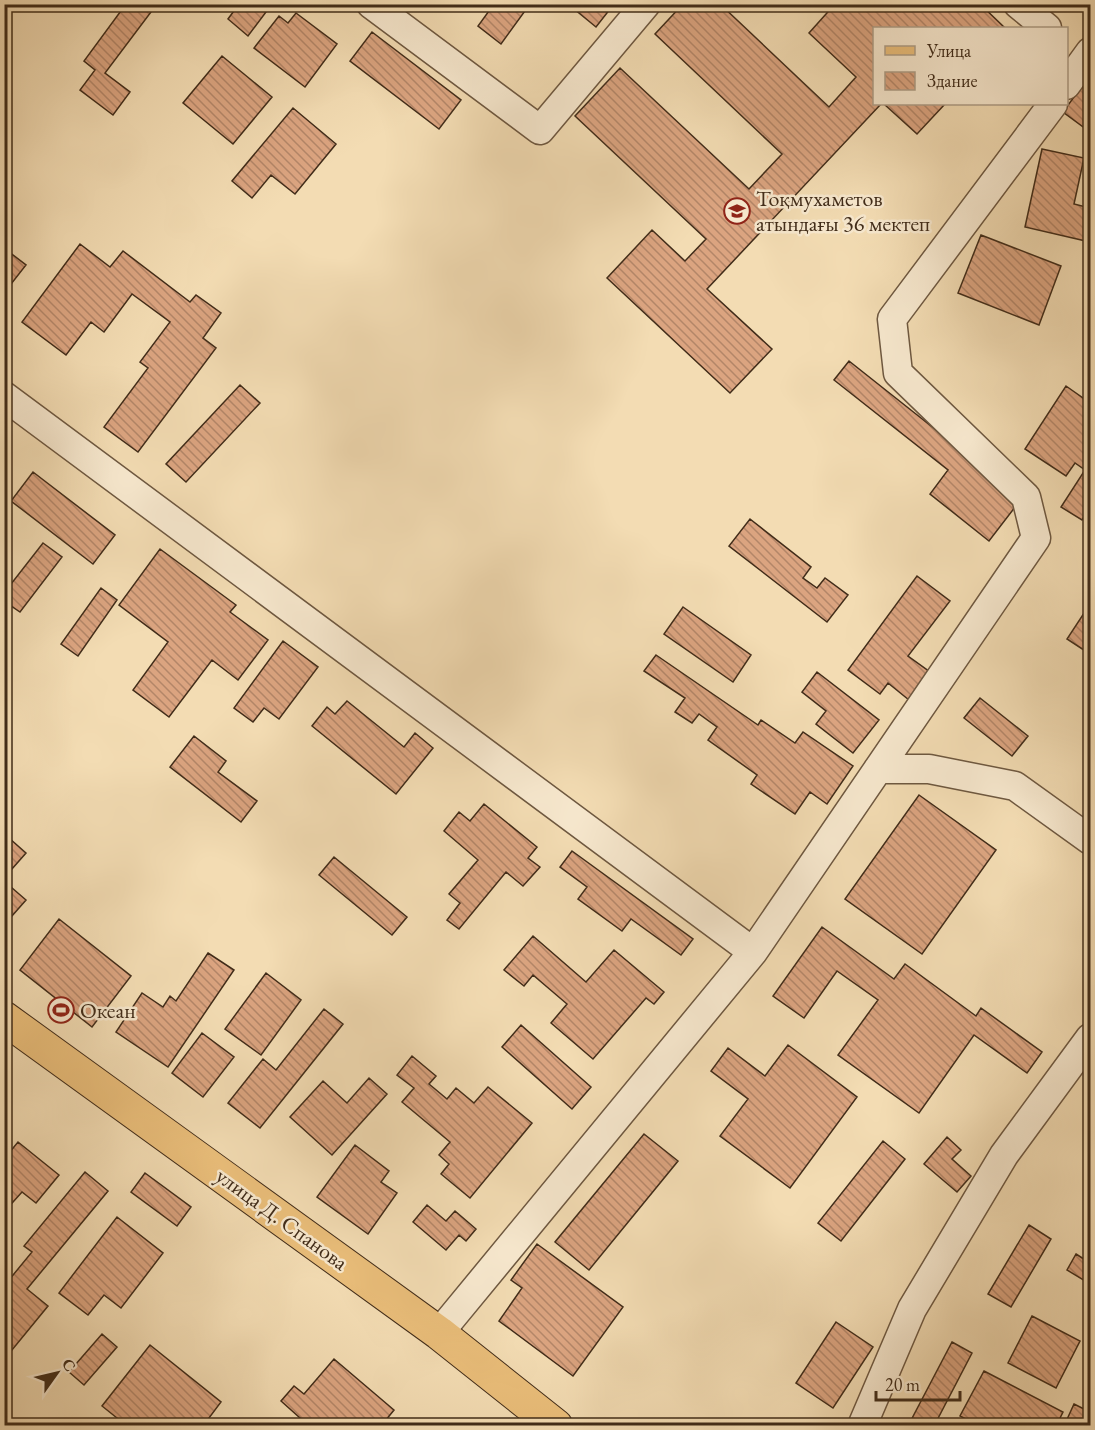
<svg xmlns="http://www.w3.org/2000/svg" width="1095" height="1430" font-family="'EB Garamond',serif">
  <defs>
    <pattern id="building-back-hatch" width="6" height="6" patternUnits="userSpaceOnUse" patternTransform="scale(1.5)"><rect width="6" height="6" fill="#dba480"/><path d="M-1 5l2 2M0 0l6 6M5-1l2 2" fill="none" stroke="#b38668"/></pattern>
  </defs>
  <rect width="100%" height="100%" fill="#f3dcb3"/>
  <filter id="stains"><feTurbulence type="fractalNoise" baseFrequency=".00333" numOctaves="4"/><feColorMatrix values="0 0 0 0 .2 0 0 0 0 .09 0 0 0 0 .02 0 0 0 .5 -.17"/></filter>
  <radialGradient id="worn" r=".72"><stop offset=".6" stop-color="#630" stop-opacity="0"/><stop offset="1" stop-color="#630" stop-opacity=".3"/></radialGradient>
  <path fill="url(#building-back-hatch)" stroke="#412c19" stroke-width="1.5" d="M126 4H157L105 73 130 92 113 115 80 90 95 70 84 61Z
    M239 4H272L248 36 228 19Z
    M494 4H530L501 44 478 26Z
    M568 4H614L596 27Z
    M683 4H720L829 107 856 77 809 33 835 4H980L1005 28H874V104H881L707 289 772 349 730 393 607 278 652 230 685 261 706 239 575 116 620 68 749 189 782 154 655 34Z
    M296 13 337 44 305 87 254 48 279 16 288 23Z
    M372 32 461 100 439 129 350 61Z
    M222 56 272 97 233 144 183 103Z
    M1090 75V132L1063 112Z
    M884 104H945L917 134Z
    M293 108 336 144 295 194 271 175 252 198 232 181Z
    M1042 149 1084 158 1074 204 1090 208V242L1025 227Z
    M981 235 1061 266 1039 325 958 293Z
    M80 244 110 267 123 251 190 302 196 295 221 313 203 338 216 348 138 452 104 427 148 368 140 362 170 322 132 294 104 332 91 322 66 355 22 322Z
    M4 248 26 265 4 293Z
    M849 361 1022 498 989 541 930 494 948 470 834 380Z
    M240 385 260 403 186 482 166 464Z
    M1066 386 1090 403V507L1082 520 1061 507 1085 470 1075 463 1066 476 1025 449Z
    M33 472 115 535 93 564 11 501Z
    M750 519 811 567 803 578 817 588 825 578 848 595 827 622 729 546Z
    M43 543 62 557 20 612 4 601V593Z
    M160 549 236 605 230 612 268 640 238 680 212 660 169 717 133 690 168 642 119 605Z
    M917 576 950 601 908 656 930 672 909 700 888 683 880 694 848 670Z
    M101 588 117 600 78 656 61 644Z
    M1090 604V654L1067 639Z
    M683 607 751 655 733 682 664 634Z
    M283 641 318 667 279 719 264 708 253 722 234 708Z
    M656 655 758 725 761 720 795 743 803 732 853 766 827 804 810 792 795 814 751 784 757 775 708 740 717 727 699 714 692 723 675 712 685 698 644 671Z
    M817 672 879 720 853 753 816 724 826 711 802 692Z
    M980 698 1028 736 1012 756 964 718Z
    M347 701 404 747 415 733 433 748 396 794 312 726 327 707 335 714Z
    M194 736 226 761 218 772 257 801 241 822 170 767Z
    M919 795 996 850 922 954 845 899Z
    M484 804 537 847 528 858 540 867 523 886 506 872 459 929 447 920 460 903 449 894 478 860 444 831 459 812 470 821Z
    M9 838 26 853 4 878V843Z
    M572 851 693 939 681 955 631 919 622 931 578 899 587 887 560 867Z
    M334 857 407 917 392 935 319 875Z
    M4 881 26 900 4 925Z
    M59 919 131 976 92 1027 20 970Z
    M822 927 894 979 905 964 976 1016 981 1008 1042 1052 1027 1073 974 1035 919 1113 838 1055 878 1000 837 971 804 1018 773 996Z
    M533 936 586 982 614 950 664 992 654 1004 646 998 593 1059 551 1023 567 1004 533 975 524 986 504 970Z
    M208 953 234 970 168 1067 116 1032 142 993 163 1007 170 996 176 1001Z
    M266 973 301 1000 261 1055 225 1029Z
    M324 1009 343 1024 260 1128 228 1103 263 1059 276 1070Z
    M521 1025 591 1087 572 1109 502 1047Z
    M202 1033 234 1057 203 1097 172 1073Z
    M788 1045 857 1097 790 1188 720 1136 748 1099 711 1071 728 1048 765 1076Z
    M412 1056 436 1076 429 1084 447 1099 456 1088 474 1103 488 1087 532 1123 470 1198 441 1174 449 1164 439 1155 450 1142 402 1102 414 1088 397 1075Z
    M369 1078 387 1094 332 1155 290 1117 323 1081 347 1103Z
    M644 1134 678 1161 589 1270 555 1242Z
    M947 1137 961 1150 952 1159 971 1176 957 1192 924 1164Z
    M883 1141 905 1159 841 1241 818 1223Z
    M18 1142 59 1175 36 1203 22 1192 4 1212V1159Z
    M355 1145 389 1171 381 1182 397 1193 368 1234 317 1197Z
    M85 1172 108 1191 27 1289 48 1306 12 1350 4 1343V1313L11 1305 4 1299V1286L32 1252 24 1246Z
    M145 1173 191 1207 177 1226 131 1192Z
    M427 1205 446 1221 455 1211 476 1229 466 1241 459 1235 446 1250 413 1222Z
    M117 1217 163 1253 121 1308 104 1295 88 1315 59 1293Z
    M1029 1225 1051 1239 1011 1307 988 1294Z
    M537 1244 623 1307 573 1376 499 1321 522 1288 511 1280Z
    M1076 1254 1090 1263V1284L1067 1270Z
    M1032 1316 1080 1341 1056 1388 1008 1363Z
    M836 1322 873 1347 833 1408 796 1383Z
    M102 1334 117 1347 84 1385 69 1372Z
    M952 1342 972 1353 934 1426H908Z
    M150 1345 221 1402 203 1426H127L102 1406Z
    M334 1359 394 1410 381 1426H309L281 1401 294 1386 304 1394Z
    M984 1371 1063 1412 1056 1426H979L960 1416Z
    M1074 1404 1090 1412V1426H1064Z"/>
  <g fill="none" stroke-linecap="round" stroke-linejoin="round">
    <g stroke="#6e5840" stroke-width="31">
      <path id="minor" d="M371 4 540 130 646 4
        M1018 4 1047 28
        M1066 85 1090 52
        M4 396 753 952
        M878 769H929L1015 786 1090 840
        M439 1333 753 952 1036 538 1026 497 898 373 892 319 1053 104
        M862 1426 912 1309 1004 1155 1090 1038"/>
    </g>
    <g stroke="#412c19" stroke-width="35">
      <path id="major" d="M4 1018 439 1333 556 1426"/>
    </g>
    <use href="#minor" stroke="#f7e8ce" stroke-width="28"/>
    <use href="#major" stroke="#eabe7a" stroke-width="33"/>
  </g>
  <defs>
    <g id="school-ring" transform="scale(1.35)"><circle r="9.5" fill="#f7e8ce" stroke="#8f2418" stroke-width="1.5"/><path d="M0-5L7-2L0 1L-7-2ZM-4 1L0 2.5L4 1V4Q0 6-4 4Z" fill="#8f2418"/></g>
    <g id="stadium-ring" transform="scale(1.35)"><circle r="9.5" fill="#f7e8ce" stroke="#8f2418" stroke-width="1.5"/><path d="M0-5a6.5 5 0 1 0 0 10a6.5 5 0 1 0 0-10ZM-3.5-1.8h7v3.6h-7Z" fill="#8f2418"/></g>
  </defs>
  <g fill-rule="evenodd">
    <use href="#school-ring" x="737" y="211"/>
    <use href="#stadium-ring" x="61" y="1010"/>
  </g>
  <g text-anchor="middle" dominant-baseline="central" stroke-width="5" stroke-linejoin="round" paint-order="stroke">
    <g font-size="22" fill="#412c19" stroke="#f7e8ce" text-anchor="start">
      <text x="756" y="198">Тоқмухаметов<tspan x="756" dy="25">атындағы 36 мектеп</tspan></text>
      <text x="80" y="1010">Океан</text>
    </g>
    <g font-size="22" fill="#412c19" stroke="#f7e8ce">
      <text transform="translate(282 1219) rotate(36)">улица Д. Спанова</text>
    </g>
  </g>
  <rect width="1095" height="1430" fill="none" stroke="#f3dcb3" stroke-width="24"/>
  <rect x="6" y="6" width="1083" height="1418" fill="none" stroke="#412c19" stroke-width="3"/>
  <rect x="12" y="12" width="1071" height="1406" fill="none" stroke="#412c19" stroke-width="1.5"/>
  <rect x="873" y="27" width="195" height="78" fill="#f7e8ce" stroke="#ae9d86" stroke-width="1.5"/>
  <rect x="885" y="46" width="30" height="9" fill="#eabe7a" stroke="#ae9d86" stroke-width="1.5"/>
  <text x="927" y="57" font-size="18" fill="#412c19">Улица</text>
  <rect x="885" y="72" width="30" height="18" fill="url(#building-back-hatch)" stroke="#ae9d86" stroke-width="1.5"/>
  <text x="927" y="87" font-size="18" fill="#412c19">Здание</text>
  <g transform="translate(57 1373) rotate(56)" stroke="#f7e8ce" stroke-width="4.5" paint-order="stroke">
  <path d="M0-4.5L10 22L0 15L-10 22Z" fill="#412c19"/>
  <text y="-9" font-size="16" font-weight="bold" text-anchor="middle" fill="#412c19">С</text>
  </g>
  <path d="M876 1391v9h84v-9" fill="none" stroke="#412c19" stroke-width="3"/>
  <text x="885" y="1391" font-size="18" fill="#412c19" stroke="#f7e8ce" stroke-width="4.5" paint-order="stroke">20 m</text>
  <rect width="100%" height="100%" filter="url(#stains)"/>
  <rect width="100%" height="100%" fill="url(#worn)"/>
</svg>
